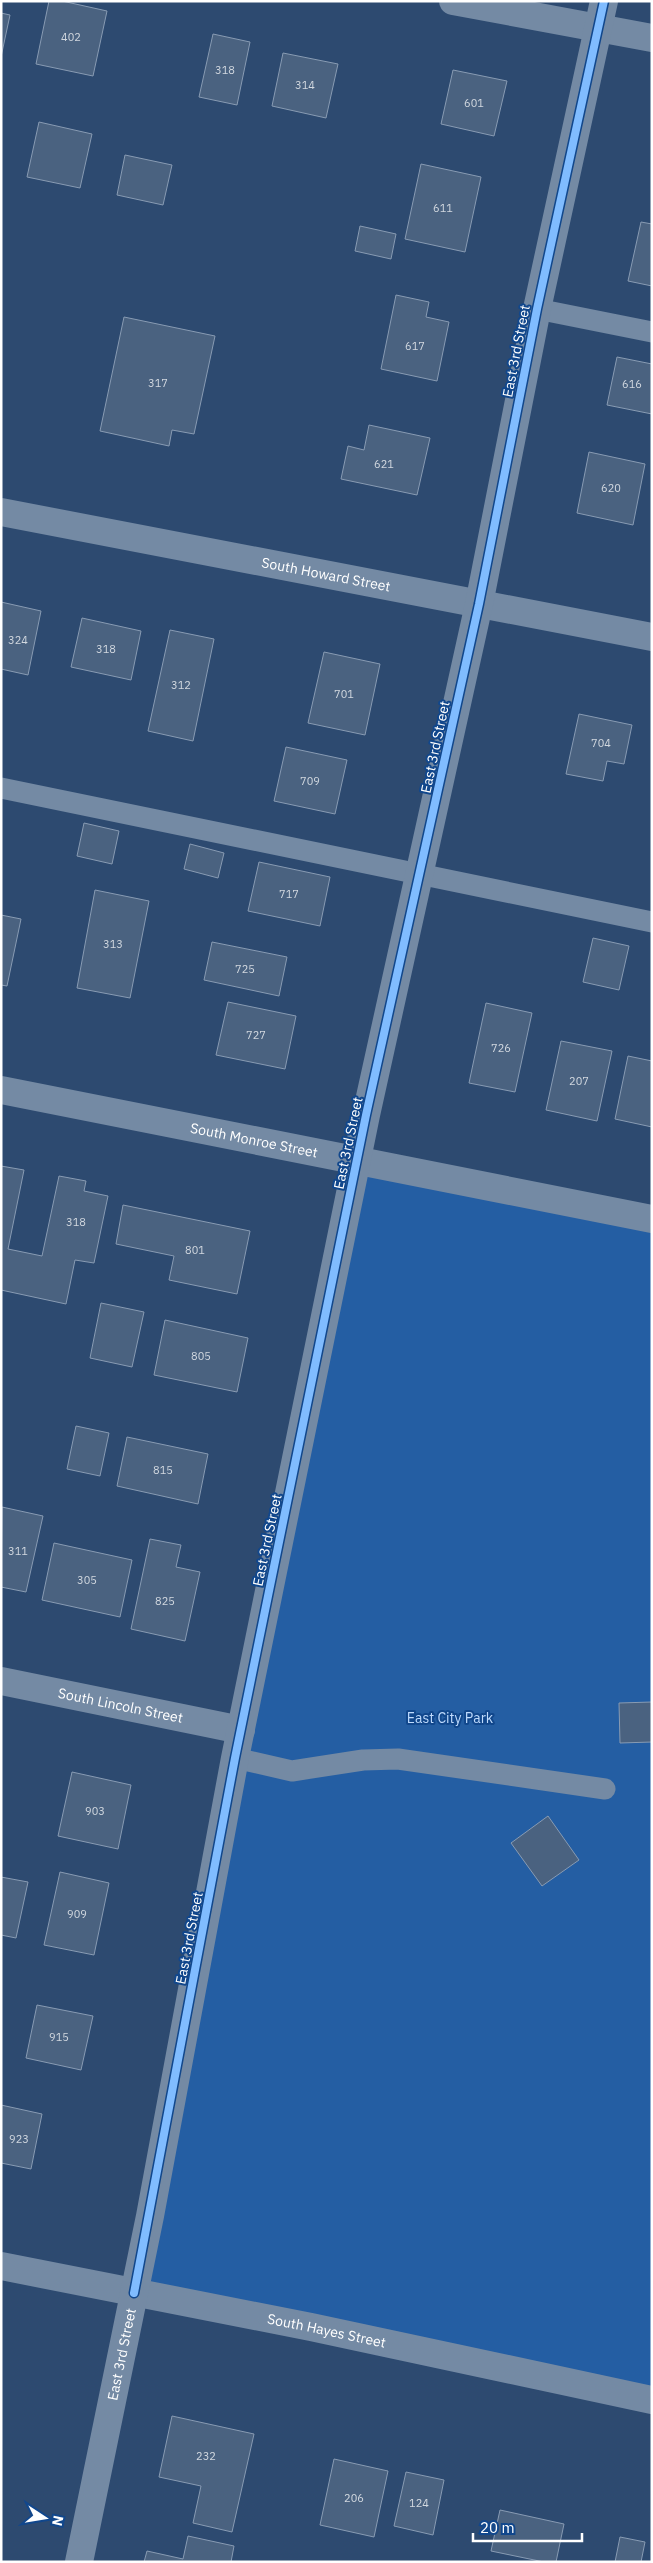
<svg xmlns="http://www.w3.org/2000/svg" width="653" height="2563" font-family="'IBM Plex Sans',sans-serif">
  <rect width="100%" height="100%" fill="#2d4a70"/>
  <path fill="#245ea3" d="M357 1160 652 1219V2400L134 2294Z"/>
  <path fill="#4a6280" stroke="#889bb3" d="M49 1H62L107 11 93 76 36 64Z
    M1 13 10 15 1 57Z
    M213 34 250 42 237 105 199 97Z
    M283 53 338 64 326 118 272 106Z
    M453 70 507 81 494 136 441 124Z
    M39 122 92 134 80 188 27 177Z
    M125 155 172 165 163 205 117 195Z
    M421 164 481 177 465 252 405 239Z
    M641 222 652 224V286L628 281Z
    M360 226 396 234 391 259 355 251Z
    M396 295 429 302 426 317 449 322 437 381 381 369Z
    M124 317 215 336 194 434 172 430 169 446 100 431Z
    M617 357 652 364V414L607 405Z
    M369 425 430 438 417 495 341 479 348 446 364 450Z
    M589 452 645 464 633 525 577 513Z
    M1 602 41 611 28 675 1 669Z
    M82 618 141 631 131 680 71 667Z
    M170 630 214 639 193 741 148 731Z
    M324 652 380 664 365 735 308 723Z
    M579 714 632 725 624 764 607 761 603 781 566 774Z
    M286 747 347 760 335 814 274 801Z
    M84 823 119 831 112 864 77 856Z
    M190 844 224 853 218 878 184 869Z
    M259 862 330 877 320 926 248 911Z
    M95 890 149 901 130 998 77 988Z
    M1 915 21 919 7 986 1 985Z
    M593 938 629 946 619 990 583 982Z
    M212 942 287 957 279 996 204 980Z
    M228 1002 296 1016 285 1069 216 1055Z
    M486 1003 532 1013 515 1092 469 1083Z
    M561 1041 612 1051 597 1121 546 1110Z
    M628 1056 652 1061V1127L615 1119Z
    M1 1166 24 1170 8 1249 42 1256 59 1176 86 1181 84 1191 108 1196 94 1263 75 1260 66 1304 1 1290Z
    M123 1205 250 1231 237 1294 169 1280 174 1256 116 1244Z
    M101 1303 144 1312 132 1367 90 1358Z
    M165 1320 248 1338 237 1392 154 1375Z
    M76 1426 109 1433 100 1476 67 1469Z
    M127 1437 208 1454 198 1504 117 1486Z
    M2 1507 43 1516 26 1592 1 1587Z
    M150 1539 181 1545 176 1567 200 1572 185 1641 131 1629Z
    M54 1543 132 1560 120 1617 42 1600Z
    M652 1702V1742L620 1743 619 1703Z
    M72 1772 131 1785 118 1849 58 1836Z
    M548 1816 579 1860 542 1886 511 1843Z
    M60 1872 109 1883 94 1955 44 1945Z
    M1 1877 28 1882 16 1938 1 1935Z
    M37 2005 93 2016 81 2070 26 2058Z
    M1 2105 42 2114 31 2169 1 2163Z
    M172 2416 254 2434 232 2532 193 2523 201 2486 159 2477Z
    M334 2459 388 2471 374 2537 320 2525Z
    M406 2472 444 2480 433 2535 394 2526Z
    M500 2510 564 2524 556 2562H544L491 2551Z
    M188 2536 234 2546 231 2562H144L147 2551 183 2559Z
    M620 2537 645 2542 641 2562H615Z"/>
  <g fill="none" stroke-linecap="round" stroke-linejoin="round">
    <path stroke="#748aa4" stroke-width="21" d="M537 309 652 332
      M1 788 652 922
      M235 1758 292 1771 363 1760 398 1759 605 1789"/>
    <g stroke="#748aa4" stroke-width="28">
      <path d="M453 1 652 38"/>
      <path id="s1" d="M1 512 652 637"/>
      <path id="s2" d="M1 1090 652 1219"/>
      <path id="s3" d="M1 1681 241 1730"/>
      <path id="s4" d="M1 2266 311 2327 652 2400"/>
      <path id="s5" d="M79 2562 150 2216 235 1758 366 1115 479 604 537 309 604 1"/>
    </g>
    <g stroke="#11478c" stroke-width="11">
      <path id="cycleway" d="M134 2293 235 1758 366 1115 479 604 537 309 604 1"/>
    </g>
    <use href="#cycleway" stroke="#80bcff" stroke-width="8"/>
  </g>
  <g text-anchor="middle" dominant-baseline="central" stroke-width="4" stroke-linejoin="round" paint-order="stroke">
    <g font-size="11" fill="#d2d8df">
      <text x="71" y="37">402</text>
      <text x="225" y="70">318</text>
      <text x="305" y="85">314</text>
      <text x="474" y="103">601</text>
      <text x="443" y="208">611</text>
      <text x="415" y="346">617</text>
      <text x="158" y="383">317</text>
      <text x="632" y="384">616</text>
      <text x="384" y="464">621</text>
      <text x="611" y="488">620</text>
      <text x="18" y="640">324</text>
      <text x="106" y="649">318</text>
      <text x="181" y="685">312</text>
      <text x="344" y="694">701</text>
      <text x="601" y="743">704</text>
      <text x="310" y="781">709</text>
      <text x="289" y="894">717</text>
      <text x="113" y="944">313</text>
      <text x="245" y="969">725</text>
      <text x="256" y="1035">727</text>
      <text x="501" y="1048">726</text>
      <text x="579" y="1081">207</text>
      <text x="76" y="1222">318</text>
      <text x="195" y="1250">801</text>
      <text x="201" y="1356">805</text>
      <text x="163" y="1470">815</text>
      <text x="18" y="1551">311</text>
      <text x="87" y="1580">305</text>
      <text x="165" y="1601">825</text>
      <text x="95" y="1811">903</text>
      <text x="77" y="1914">909</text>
      <text x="59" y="2037">915</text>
      <text x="19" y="2139">923</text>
      <text x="206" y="2456">232</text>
      <text x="354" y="2498">206</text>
      <text x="419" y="2503">124</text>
    </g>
    <g font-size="14" fill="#fff" stroke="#11478c">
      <text transform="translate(516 351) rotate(-79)">East 3rd Street</text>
      <text stroke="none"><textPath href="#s1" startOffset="331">South Howard Street</textPath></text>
      <text transform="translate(435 747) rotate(-78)">East 3rd Street</text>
      <text stroke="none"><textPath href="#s2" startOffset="258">South Monroe Street</textPath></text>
      <text transform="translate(348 1143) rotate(-78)">East 3rd Street</text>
      <text transform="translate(267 1540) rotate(-78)">East 3rd Street</text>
      <text stroke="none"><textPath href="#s3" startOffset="122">South Lincoln Street</textPath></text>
      <text transform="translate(189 1938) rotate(-79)">East 3rd Street</text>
      <text stroke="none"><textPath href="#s4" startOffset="332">South Hayes Street</textPath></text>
      <text stroke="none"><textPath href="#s5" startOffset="212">East 3rd Street</textPath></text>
    </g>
    <g font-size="14" fill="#bfdbfd" stroke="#11478c">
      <text x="450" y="1718">East City Park</text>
    </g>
  </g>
  <rect width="653" height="2563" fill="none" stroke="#ffffff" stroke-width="5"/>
  <g transform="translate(45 2518) rotate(102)" stroke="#11478c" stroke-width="4" paint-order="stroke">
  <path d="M0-4L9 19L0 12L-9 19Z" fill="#ffffff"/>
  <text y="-8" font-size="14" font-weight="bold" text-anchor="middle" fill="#ffffff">N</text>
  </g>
  <path d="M473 2533v8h109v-8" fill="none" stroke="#ffffff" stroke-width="2.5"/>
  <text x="480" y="2533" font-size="15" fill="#ffffff" stroke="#11478c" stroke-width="4" paint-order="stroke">20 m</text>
</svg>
